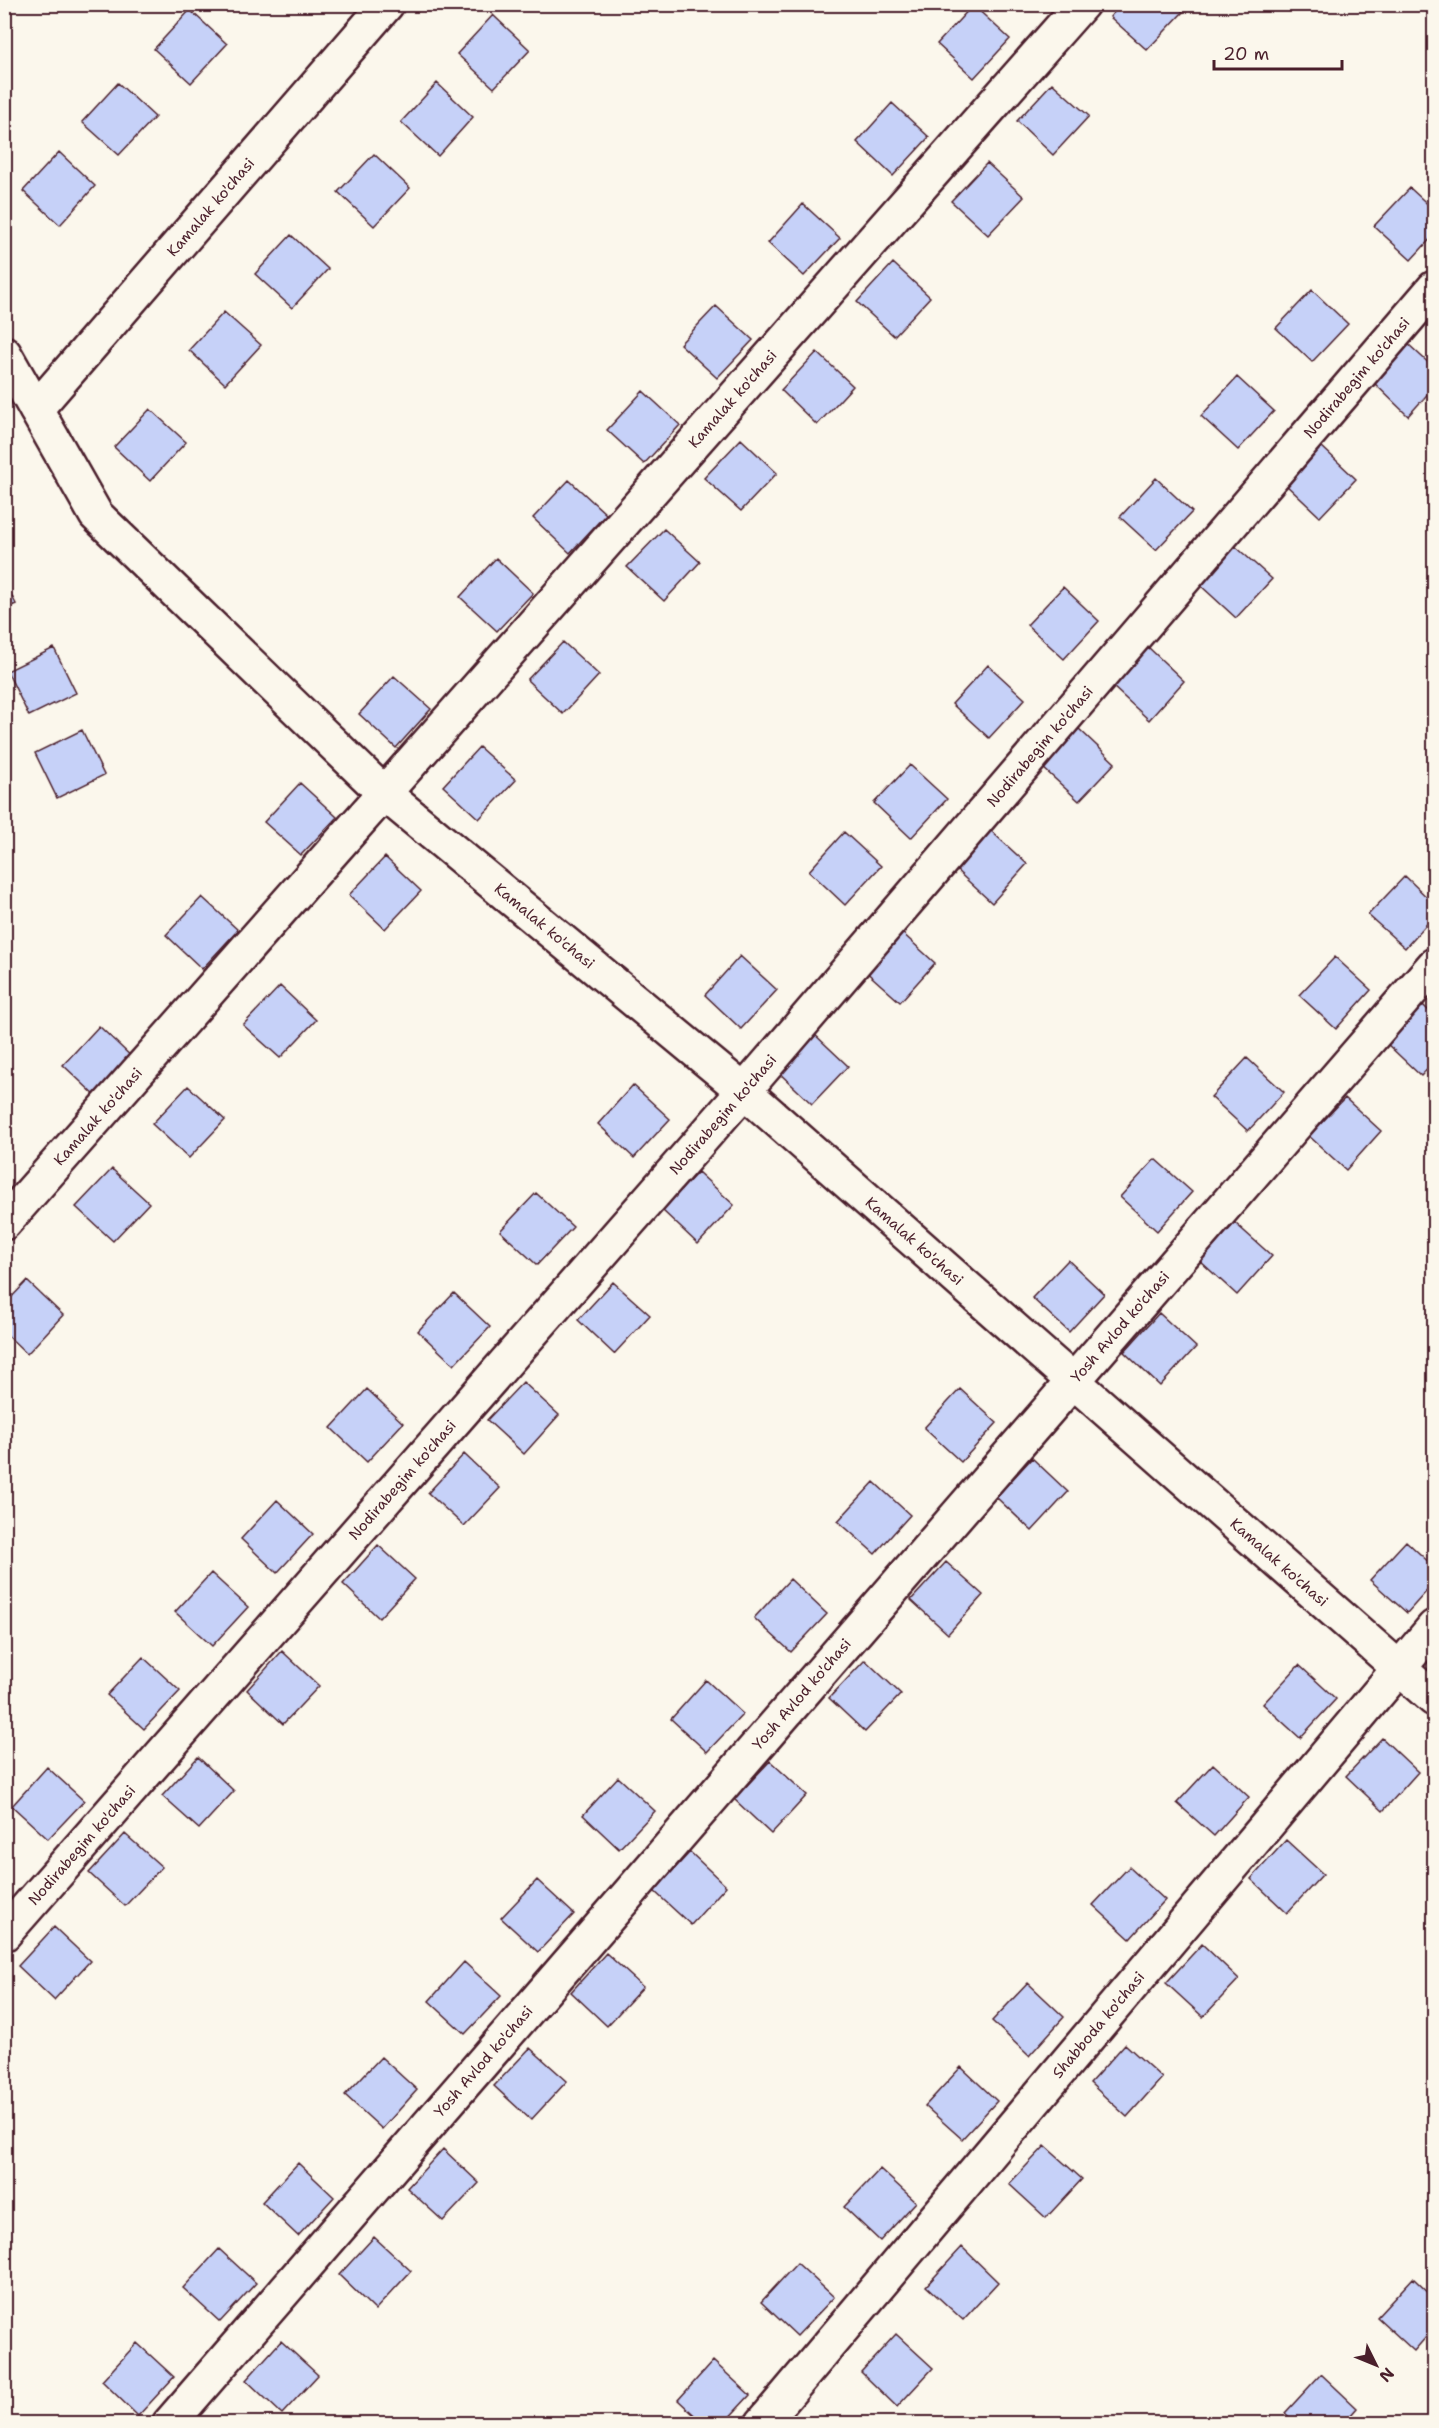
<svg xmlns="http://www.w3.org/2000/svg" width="1439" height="2428" font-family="'Shantell Sans',sans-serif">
  <rect width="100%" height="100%" fill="#fbf7ec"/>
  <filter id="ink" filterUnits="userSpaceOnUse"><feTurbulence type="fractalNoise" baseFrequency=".0167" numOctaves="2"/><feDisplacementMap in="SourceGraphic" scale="12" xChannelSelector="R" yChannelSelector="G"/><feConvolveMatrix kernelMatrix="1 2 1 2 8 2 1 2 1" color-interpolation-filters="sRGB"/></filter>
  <g filter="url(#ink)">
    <path fill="#c6d1f8" stroke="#4a1f2b" stroke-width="1.5" d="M1121 4H1175L1183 12 1147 50 1110 17Z
      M973 5 1010 39 974 78 937 44Z
      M190 10 227 44 191 83 154 49Z
      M493 15 530 50 494 88 457 54Z
      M118 83 155 117 119 155 82 122Z
      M437 83 473 117 438 156 401 122Z
      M1052 83 1089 116 1053 155 1017 121Z
      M892 103 929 137 893 176 857 142Z
      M59 152 95 186 60 225 23 191Z
      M374 154 410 188 374 226 338 192Z
      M987 163 1024 197 988 235 951 201Z
      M1410 188 1434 210V235L1411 260 1374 226Z
      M803 204 840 238 804 276 768 243Z
      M291 235 328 269 292 308 255 274Z
      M893 263 930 297 894 336 857 302Z
      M1312 290 1348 324 1312 362 1276 328Z
      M716 306 753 340 717 378 680 344Z
      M224 312 261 345 225 384 189 350Z
      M1407 343 1434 368V387L1408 416 1372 381Z
      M817 352 853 386 817 425 781 390Z
      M1237 377 1274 411 1238 450 1201 416Z
      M643 391 680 425 644 464 607 430Z
      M150 409 186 442 150 481 114 447Z
      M741 439 777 473 741 511 704 478Z
      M1320 445 1356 479 1320 517 1284 483Z
      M1156 478 1192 512 1156 550 1120 517Z
      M569 480 606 514 570 553 533 518Z
      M664 529 700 562 664 601 627 567Z
      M1235 546 1272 579 1236 618 1200 585Z
      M496 558 533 593 497 631 460 597Z
      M4 581 16 604 4 609Z
      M1063 587 1099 621 1064 659 1027 625Z
      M563 642 599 675 563 714 527 680Z
      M1148 647 1184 681 1149 720 1112 686Z
      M54 648 76 693 29 716 7 671Z
      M988 665 1025 699 989 738 952 704Z
      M394 676 431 709 396 748 359 714Z
      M1078 728 1115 763 1079 801 1042 767Z
      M82 730 104 775 57 798 35 753Z
      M479 747 516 780 479 819 443 786Z
      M910 765 947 799 911 838 874 803Z
      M300 783 337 817 301 855 264 822Z
      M990 830 1027 864 992 903 955 869Z
      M844 832 881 866 845 905 809 871Z
      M385 857 421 891 385 929 349 895Z
      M1405 876 1434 904V916L1405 948 1368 915Z
      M202 897 238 930 202 969 166 935Z
      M899 930 935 963 900 1002 863 969Z
      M740 956 777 990 741 1029 705 995Z
      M1335 957 1371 990 1336 1029 1299 995Z
      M280 986 316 1020 280 1058 243 1025Z
      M1421 1003 1434 1016V1062L1421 1076 1385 1042Z
      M99 1026 135 1060 99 1099 63 1065Z
      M811 1031 848 1066 812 1104 776 1070Z
      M1247 1058 1284 1092 1248 1131 1211 1097Z
      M633 1085 670 1119 634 1158 598 1124Z
      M188 1086 225 1120 189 1158 152 1124Z
      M1345 1098 1381 1131 1346 1170 1309 1136Z
      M1155 1159 1192 1192 1157 1231 1120 1197Z
      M112 1169 149 1203 113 1241 76 1207Z
      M698 1172 734 1205 698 1244 662 1210Z
      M536 1193 573 1227 537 1265 500 1231Z
      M1235 1223 1272 1256 1237 1295 1200 1261Z
      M1068 1260 1104 1294 1069 1332 1032 1298Z
      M27 1281 63 1315 27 1354 4 1332V1305Z
      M613 1282 650 1315 614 1354 578 1320Z
      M454 1293 490 1327 454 1365 418 1331Z
      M1159 1313 1196 1347 1160 1386 1124 1352Z
      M523 1382 559 1415 524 1454 487 1420Z
      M367 1389 403 1423 367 1462 331 1428Z
      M960 1389 997 1423 961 1462 924 1428Z
      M464 1454 500 1488 464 1526 428 1493Z
      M1032 1458 1068 1492 1032 1531 996 1497Z
      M874 1482 910 1515 875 1554 838 1521Z
      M277 1500 313 1534 277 1573 241 1539Z
      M1406 1541 1434 1567V1583L1407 1613 1370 1580Z
      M378 1545 415 1579 379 1618 343 1584Z
      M946 1562 983 1595 948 1634 911 1600Z
      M211 1573 248 1607 212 1646 175 1612Z
      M790 1579 827 1614 791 1652 754 1618Z
      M282 1651 319 1686 283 1724 247 1690Z
      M143 1657 180 1691 144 1729 107 1695Z
      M865 1660 901 1694 865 1732 829 1698Z
      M1299 1665 1336 1699 1300 1738 1263 1704Z
      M706 1680 743 1714 707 1752 671 1719Z
      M1382 1738 1418 1772 1383 1811 1346 1776Z
      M198 1757 234 1791 199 1829 162 1796Z
      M770 1761 807 1795 771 1834 734 1799Z
      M1213 1764 1249 1797 1214 1836 1177 1803Z
      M47 1767 84 1801 48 1839 12 1806Z
      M618 1777 655 1811 619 1849 583 1815Z
      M125 1834 162 1867 125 1906 89 1873Z
      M1286 1840 1323 1874 1287 1913 1251 1879Z
      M690 1852 726 1886 691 1925 654 1891Z
      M1129 1867 1165 1900 1130 1939 1093 1905Z
      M537 1880 574 1914 538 1952 501 1918Z
      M54 1927 90 1961 54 2000 18 1966Z
      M1202 1944 1239 1979 1203 2017 1166 1983Z
      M606 1953 643 1987 607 2026 571 1992Z
      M464 1962 501 1996 465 2034 429 2001Z
      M1028 1983 1064 2017 1029 2056 992 2021Z
      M1125 2044 1162 2078 1127 2117 1090 2083Z
      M530 2048 567 2081 531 2120 494 2086Z
      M381 2057 417 2090 382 2129 345 2095Z
      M961 2067 997 2101 962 2139 925 2106Z
      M1045 2146 1082 2179 1046 2218 1009 2184Z
      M443 2149 479 2183 443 2221 407 2188Z
      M298 2163 334 2197 298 2236 262 2202Z
      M880 2169 916 2202 880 2241 844 2207Z
      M374 2237 411 2271 375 2310 339 2275Z
      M962 2247 998 2282 963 2320 926 2286Z
      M219 2249 256 2283 220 2322 183 2288Z
      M797 2263 834 2297 797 2336 761 2302Z
      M1413 2278 1434 2298V2328L1414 2351 1377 2317Z
      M896 2334 933 2368 897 2407 861 2372Z
      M281 2341 318 2375 282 2414 246 2380Z
      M137 2343 174 2377 138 2416 102 2381Z
      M713 2361 750 2395 723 2424H704L678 2400Z
      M1321 2374 1357 2408 1343 2424H1297L1285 2413Z"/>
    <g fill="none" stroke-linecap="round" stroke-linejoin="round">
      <g stroke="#4a1f2b" stroke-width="38">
        <g id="minor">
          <path id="s1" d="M4 353 96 515 386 795 744 1091 1434 1699"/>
          <path id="s2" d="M36 409 387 4"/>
          <path id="s3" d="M4 1223 1082 4"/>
          <path id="s4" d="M4 1934 744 1091 1434 288"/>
          <path id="s5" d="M169 2424 1434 965"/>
          <path id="s6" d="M762 2424 1434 1627"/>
        </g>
      </g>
      <use href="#minor" stroke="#fbf7ec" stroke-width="33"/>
    </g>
  </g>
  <g text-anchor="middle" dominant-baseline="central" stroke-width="4.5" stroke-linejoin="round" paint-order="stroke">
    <g font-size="15" fill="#4a1f2b" stroke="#fbf7ec">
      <text stroke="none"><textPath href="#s2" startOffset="267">Kamalak ko'chasi</textPath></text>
      <text stroke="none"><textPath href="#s4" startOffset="2062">Nodirabegim ko'chasi</textPath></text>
      <text stroke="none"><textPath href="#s3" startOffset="1100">Kamalak ko'chasi</textPath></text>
      <text stroke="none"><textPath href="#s4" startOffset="1576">Nodirabegim ko'chasi</textPath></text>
      <text stroke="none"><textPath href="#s1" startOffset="795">Kamalak ko'chasi</textPath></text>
      <text stroke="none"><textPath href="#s4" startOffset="1090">Nodirabegim ko'chasi</textPath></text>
      <text stroke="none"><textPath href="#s3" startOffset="142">Kamalak ko'chasi</textPath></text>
      <text stroke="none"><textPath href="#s1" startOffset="1281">Kamalak ko'chasi</textPath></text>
      <text stroke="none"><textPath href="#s5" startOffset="1452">Yosh Avlod ko'chasi</textPath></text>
      <text stroke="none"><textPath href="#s4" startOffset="604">Nodirabegim ko'chasi</textPath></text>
      <text stroke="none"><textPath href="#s1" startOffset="1767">Kamalak ko'chasi</textPath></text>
      <text stroke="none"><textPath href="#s5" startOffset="966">Yosh Avlod ko'chasi</textPath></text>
      <text stroke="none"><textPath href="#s4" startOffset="118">Nodirabegim ko'chasi</textPath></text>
      <text stroke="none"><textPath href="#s6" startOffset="522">Shabboda ko'chasi</textPath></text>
      <text stroke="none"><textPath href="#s5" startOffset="480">Yosh Avlod ko'chasi</textPath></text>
    </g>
  </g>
  <rect width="1439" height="2428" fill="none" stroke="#fbf7ec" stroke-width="24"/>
  <rect x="12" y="12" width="1415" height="2404" fill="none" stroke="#4a1f2b" stroke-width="2" filter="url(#ink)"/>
  <g transform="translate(1376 2365) rotate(133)" stroke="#fbf7ec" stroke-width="4.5" paint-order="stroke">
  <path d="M0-4.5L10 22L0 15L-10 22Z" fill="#4a1f2b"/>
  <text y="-9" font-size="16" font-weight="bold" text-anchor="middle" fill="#4a1f2b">N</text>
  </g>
  <path d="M1214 60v9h128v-9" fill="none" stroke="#4a1f2b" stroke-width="3"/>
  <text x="1223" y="60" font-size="18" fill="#4a1f2b" stroke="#fbf7ec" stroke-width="4.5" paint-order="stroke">20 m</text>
</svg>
